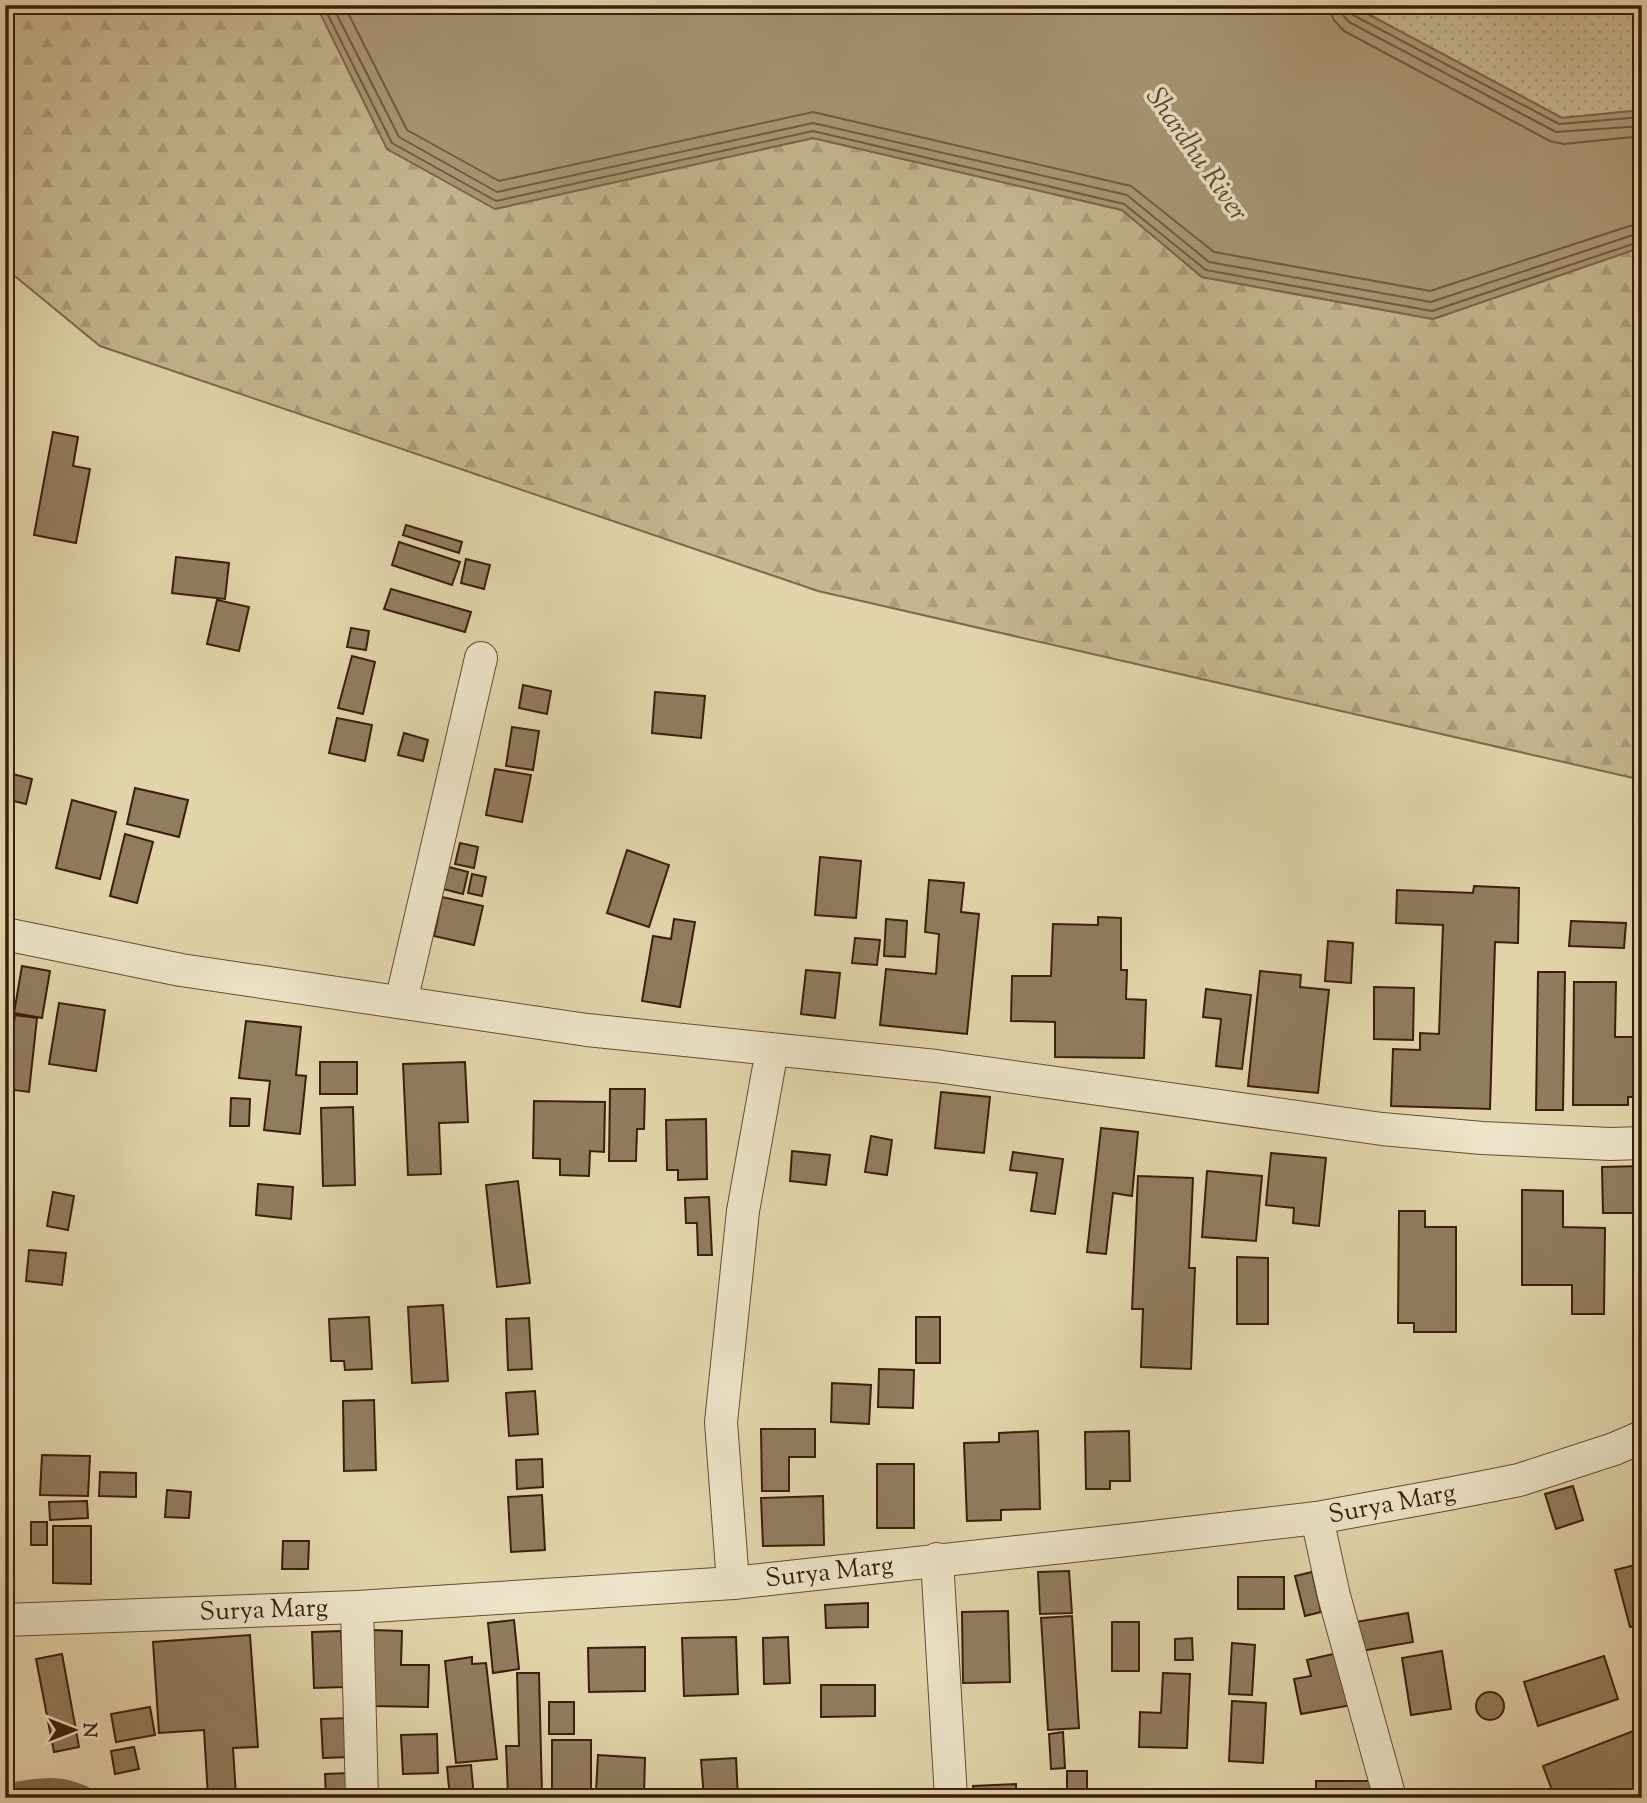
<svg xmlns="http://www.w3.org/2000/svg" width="1647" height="1803" font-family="'Sorts Mill Goudy',serif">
  <defs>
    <pattern id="grass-dots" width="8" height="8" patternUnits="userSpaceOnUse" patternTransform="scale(1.75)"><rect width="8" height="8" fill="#c6b58f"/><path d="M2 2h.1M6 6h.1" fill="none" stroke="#ab9b7a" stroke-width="1.8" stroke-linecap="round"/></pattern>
    <pattern id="forest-firs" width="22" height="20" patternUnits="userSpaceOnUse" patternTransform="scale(1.75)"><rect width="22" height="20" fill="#c6b58f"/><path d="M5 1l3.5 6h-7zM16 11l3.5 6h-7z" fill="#ab9b7a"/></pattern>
  </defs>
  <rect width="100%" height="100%" fill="#e2d4aa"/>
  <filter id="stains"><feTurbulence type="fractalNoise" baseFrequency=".00286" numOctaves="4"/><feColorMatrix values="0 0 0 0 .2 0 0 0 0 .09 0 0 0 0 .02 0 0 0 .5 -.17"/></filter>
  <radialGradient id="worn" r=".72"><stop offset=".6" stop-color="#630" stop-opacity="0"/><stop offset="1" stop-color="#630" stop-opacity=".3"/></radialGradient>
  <path fill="url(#grass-dots)" stroke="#81694e" stroke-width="2" d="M1351 5H1642V110L1562 118Z"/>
  <path fill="url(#forest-firs)" stroke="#81694e" stroke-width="2" d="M5 5H316L495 209 813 138 1122 210 1202 277 1433 319 1642 247V780L818 591 100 346 5 268Z"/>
  <path fill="#aa9675" stroke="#7e664b" stroke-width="2" d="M316 5H1351L1562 118 1642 110V247L1433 319 1202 277 1122 210 813 138 495 209 387 149Z"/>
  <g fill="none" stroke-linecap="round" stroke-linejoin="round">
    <path stroke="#735a41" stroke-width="2" d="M323 5 392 143 496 201 813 131 1124 204 1206 270 1432 311 1642 241
      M332 5 399 137 497 192 813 123 1127 195 1209 262 1431 302 1642 232
      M344 5 407 130 499 181 813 112 1131 186 1214 252 1430 291 1642 222
      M1330 5 1333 19 1344 31 1550 141 1564 144 1642 136
      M1341 5 1342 14 1349 22 1556 132 1642 126
      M1349 5 1353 15 1559 124 1642 117"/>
    <path stroke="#7e664b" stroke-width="10" d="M5 1789C39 1782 66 1777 97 1798"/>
  </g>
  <path fill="#927c5f" stroke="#3c1d0d" stroke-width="2" d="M53 432 78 437 73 466 90 469 76 543 34 535Z
    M406 525 462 542 459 553 403 535Z
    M399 542 460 562 452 585 392 565Z
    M176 557 229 563 225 599 172 593Z
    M466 559 490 565 484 589 461 583Z
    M391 589 471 612 465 632 384 609Z
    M217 600 249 607 239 651 207 644Z
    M351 628 369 631 366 650 347 647Z
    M352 656 375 662 363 714 338 708Z
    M523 685 551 691 547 714 519 708Z
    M655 692 705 696 701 738 652 733Z
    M337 718 372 725 365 761 329 753Z
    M512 727 539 731 533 770 506 766Z
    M404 733 428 740 423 761 398 755Z
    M495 769 531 775 522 822 486 815Z
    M5 772 32 779 26 804 5 799Z
    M135 788 188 800 179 837 127 824Z
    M72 800 116 812 100 879 56 868Z
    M125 834 153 842 137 903 110 896Z
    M460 843 478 847 474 868 455 864Z
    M627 850 669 865 649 927 607 913Z
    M820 857 861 861 856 918 815 915Z
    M449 867 468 872 463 894 443 889Z
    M472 874 486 877 482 896 468 893Z
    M929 880 964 883 961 912 979 914 967 1034 880 1025 886 969 936 974 939 934 925 932Z
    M1474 886 1519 888 1518 943 1495 942 1490 1109 1391 1106 1393 1049 1420 1050V1033L1439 1034 1443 925 1396 923 1397 890 1473 893Z
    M442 897 483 906 474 945 434 936Z
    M1098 917 1121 918V970H1127L1126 999 1146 1000 1144 1058 1055 1057V1022L1011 1021 1012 976H1051L1053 924 1098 925Z
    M674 919 695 922 680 1007 642 1001 653 936 671 939Z
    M886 919 907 921 905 957 884 956Z
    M1571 921 1626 923 1624 948 1569 946Z
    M855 938 880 940 877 965 852 963Z
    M1328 941 1353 943 1351 983 1325 981Z
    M22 966 50 971 42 1018 14 1013Z
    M806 970 840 973 835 1018 801 1014Z
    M1260 971 1301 975 1300 987 1329 990 1318 1093 1248 1086Z
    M1538 972H1565L1563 1110H1536Z
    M1574 982H1616L1615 1037H1642V1097H1628V1105H1573Z
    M1374 987 1414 988 1413 1040 1374 1039Z
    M1206 989 1251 995 1242 1069 1216 1066 1221 1019 1203 1017Z
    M59 1003 105 1010 96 1071 49 1064Z
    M15 1015 37 1018 29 1092 6 1089 8 1069 5 1068V1029L13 1030Z
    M246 1021 301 1027 296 1075 306 1076 300 1134 264 1130 270 1081 239 1078Z
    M320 1062H357V1094H320Z
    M465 1062 468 1122 439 1123 441 1174 408 1175 403 1064Z
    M610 1089H645L644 1129H637L636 1161H609Z
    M941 1092 990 1097 984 1153 935 1148Z
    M231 1098 250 1099 249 1126H230Z
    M534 1101 605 1102 604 1152 590 1151 589 1176 560 1175V1159L533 1158Z
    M353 1107 355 1185 323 1186 321 1108Z
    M706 1119 707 1179 678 1180V1170H667L666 1120Z
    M1101 1128 1138 1132 1132 1196 1113 1193 1106 1254 1087 1252Z
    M871 1136 892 1140 887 1175 865 1172Z
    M792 1151 830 1155 826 1185 790 1181Z
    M1013 1152 1063 1159 1055 1214 1031 1211 1037 1173 1010 1170Z
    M1271 1153 1326 1158 1319 1226 1293 1223 1294 1208 1266 1205Z
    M1642 1166V1213H1603L1602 1167Z
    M1207 1171 1262 1176 1256 1241 1202 1237Z
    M1138 1176 1193 1178 1189 1268H1195L1191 1369 1141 1367 1143 1309H1132Z
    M518 1181 530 1283 497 1287 486 1185Z
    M258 1184 293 1187 291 1219 256 1215Z
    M1522 1190 1563 1191V1227L1605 1228 1604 1314H1572V1285H1522Z
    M53 1192 74 1196 68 1230 47 1226Z
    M709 1197 712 1255H698L697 1223H686L685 1198Z
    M1399 1211H1425V1227H1456V1332H1414V1323H1398Z
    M29 1250 66 1253 62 1285 26 1281Z
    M1237 1257 1268 1258V1324H1237Z
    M443 1305 448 1381 412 1383 408 1307Z
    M369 1317 372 1369 345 1370 344 1361H331L329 1319Z
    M916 1317H940V1363H916Z
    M529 1318 532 1369 508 1370 506 1319Z
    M879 1369 914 1370 913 1408 878 1407Z
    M832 1383 871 1385 869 1424 831 1422Z
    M535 1391 538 1434 509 1436 506 1393Z
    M374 1400 376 1470 344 1471 343 1401Z
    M761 1429H815V1457H789V1491H762Z
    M1038 1431 1040 1509 1001 1510V1520L967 1521 964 1443 999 1442V1433Z
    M1129 1431 1130 1481H1110V1489H1086L1085 1432Z
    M42 1455 90 1456 88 1496 40 1495Z
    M542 1459 543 1487 517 1489 516 1460Z
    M877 1464H914V1528H877Z
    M100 1472 136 1473V1497L99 1496Z
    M1573 1486 1583 1520 1556 1529 1545 1494Z
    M167 1490 191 1492 189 1518 165 1517Z
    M542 1495 545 1550 511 1552 508 1497Z
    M823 1496 824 1545 763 1546 761 1498Z
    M87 1501 88 1518 50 1520 49 1502Z
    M31 1522H47V1545H31Z
    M53 1526H91V1584L53 1583Z
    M283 1541H309L308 1569H282Z
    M1639 1564 1642 1624 1630 1627 1615 1570Z
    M1069 1571 1072 1613 1040 1614 1038 1572Z
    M1312 1572 1321 1612 1305 1616 1295 1576Z
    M1238 1577H1284V1609H1238Z
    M868 1603V1627L826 1628 825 1605Z
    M1008 1611 1010 1682 963 1683 962 1612Z
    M1408 1613 1413 1642 1361 1651 1356 1622Z
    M1072 1616 1079 1728 1048 1730 1041 1618Z
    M514 1620 519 1669 493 1673 488 1623Z
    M1112 1622H1139V1671H1112Z
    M372 1630 402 1631 401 1665H429L428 1707 371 1706Z
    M341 1631 344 1687 314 1688 312 1632Z
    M250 1635 258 1747 233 1748 236 1796 208 1798 204 1730 159 1733 153 1642Z
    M736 1637 738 1694 684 1696 682 1638Z
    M788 1637 790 1683 764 1684 763 1638Z
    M1192 1638 1193 1660H1175V1639Z
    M1232 1643 1255 1645 1252 1695 1229 1694Z
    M645 1647V1691L589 1692 588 1648Z
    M1442 1651 1451 1709 1411 1715 1402 1658Z
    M1342 1652 1352 1705 1301 1714 1294 1679 1311 1676 1307 1660Z
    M62 1654 79 1747 54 1752 36 1659Z
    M1604 1656 1618 1699 1538 1726 1524 1682Z
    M472 1657V1664L486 1663 497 1759 456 1763 445 1661Z
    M517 1673H539L542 1795H508L506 1746H519Z
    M1163 1673 1190 1674 1187 1748 1139 1747 1140 1712 1161 1713Z
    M821 1685H875V1716L821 1717Z
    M1476 1706a14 14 0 1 1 28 0a14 14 0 1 1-28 0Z
    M1232 1701 1266 1703 1263 1763 1229 1761Z
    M549 1702H574V1734H549Z
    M150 1707 155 1735 116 1742 111 1714Z
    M351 1718 352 1757 323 1758 321 1719Z
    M1641 1728 1642 1798H1555L1543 1766Z
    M1063 1732 1065 1768 1051 1769 1049 1734Z
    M437 1734 438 1773 403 1774 401 1735Z
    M552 1740H591V1796H552Z
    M134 1747 139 1769 115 1774 111 1751Z
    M598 1755 645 1758 644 1795 596 1792Z
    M736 1758 738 1798H704L701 1760Z
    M471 1765 474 1798H450L447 1767Z
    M1067 1771H1087V1798H1067Z
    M349 1773 350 1798H326L325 1774Z
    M1316 1781H1377V1798H1316Z
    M1016 1784V1798H974L973 1786Z
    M1132 1790 1161 1791V1798H1132Z"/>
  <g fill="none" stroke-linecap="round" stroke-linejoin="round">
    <g stroke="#664b34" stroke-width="34">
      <g id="minor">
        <path d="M5 934 181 970 587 1030 936 1066 1382 1129 1482 1138 1610 1144 1642 1143"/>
        <path d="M401 1002 481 658"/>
        <path d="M1317 1518 1334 1596 1390 1798"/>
        <path d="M937 1559 951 1798"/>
        <path d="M733 1583 721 1422 743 1211 772 1050"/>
        <path d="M357 1607 362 1798"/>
        <path id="s1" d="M5 1620 357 1607 733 1583 1109 1542 1317 1518 1448 1494 1519 1480 1614 1449 1642 1437"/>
      </g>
    </g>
    <use href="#minor" stroke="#ece3c8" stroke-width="32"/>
  </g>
  <g text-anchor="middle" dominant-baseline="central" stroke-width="7" stroke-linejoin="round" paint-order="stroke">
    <g font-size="26" fill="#3c1d0d" stroke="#ece3c8">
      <text stroke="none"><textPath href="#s1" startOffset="1393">Surya Marg</textPath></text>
      <text stroke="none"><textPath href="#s1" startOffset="826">Surya Marg</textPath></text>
      <text stroke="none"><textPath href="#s1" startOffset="259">Surya Marg</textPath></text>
    </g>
    <g font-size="28" font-style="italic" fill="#624731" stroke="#ece3c8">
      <text transform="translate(1196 155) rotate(55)">Shardhu River</text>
    </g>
  </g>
  <rect width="1647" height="1803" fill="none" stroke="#e2d4aa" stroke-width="28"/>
  <rect x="7" y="7" width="1633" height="1789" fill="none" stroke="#3c1d0d" stroke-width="3.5"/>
  <rect x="14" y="14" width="1619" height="1775" fill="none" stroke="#3c1d0d" stroke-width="2"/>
  <g transform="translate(74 1730) rotate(90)" stroke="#ece3c8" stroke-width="5" paint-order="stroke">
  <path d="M0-5L12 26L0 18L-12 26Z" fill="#3c1d0d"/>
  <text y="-10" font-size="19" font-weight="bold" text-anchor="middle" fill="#3c1d0d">N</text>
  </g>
  <rect width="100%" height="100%" filter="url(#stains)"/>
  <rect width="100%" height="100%" fill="url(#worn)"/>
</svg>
